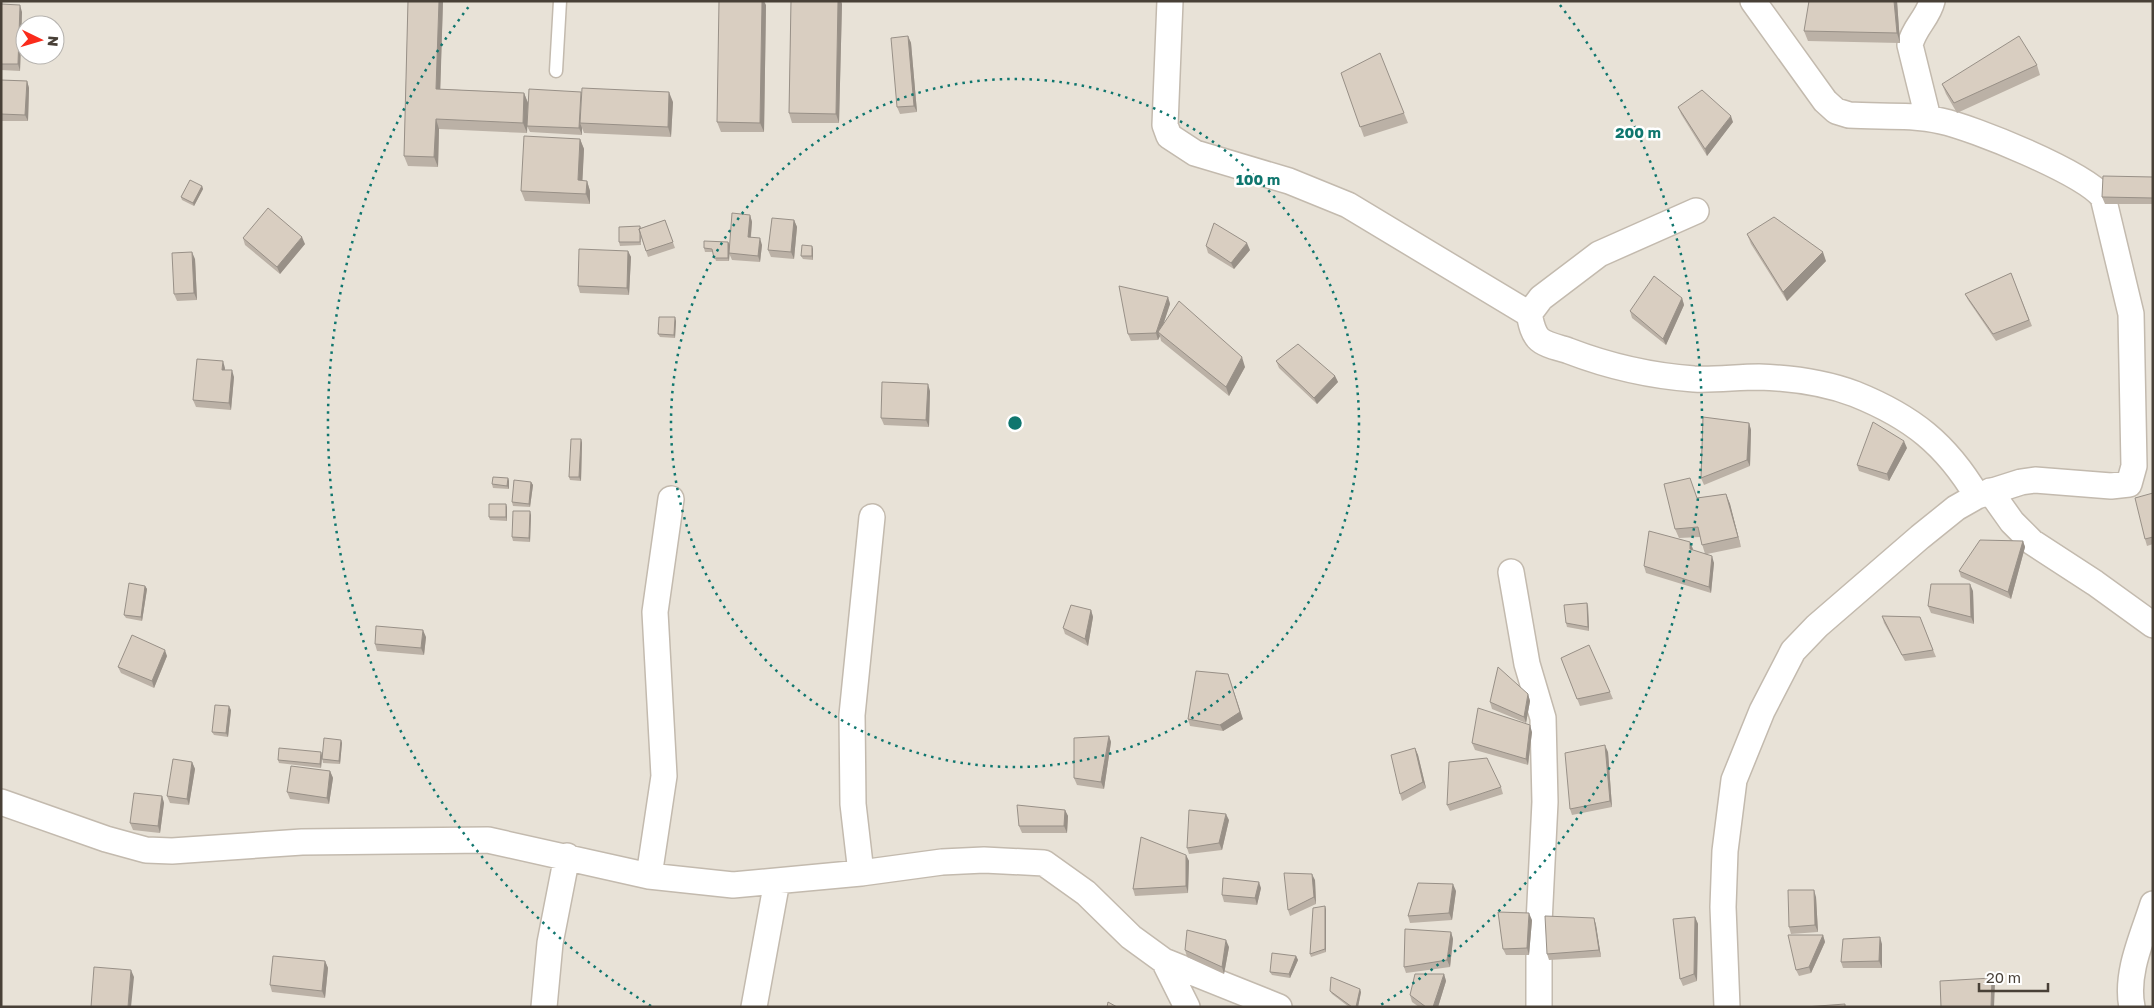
<svg xmlns="http://www.w3.org/2000/svg" width="2154" height="1008" font-family="'Golos Text',sans-serif">
  <rect width="100%" height="100%" fill="#f4f0e9"/>
  <path fill="#e8e2d7" fill-rule="evenodd" d="M1 1H2153V1007H1ZM25 25H55V55H25Z"/>
  <g fill="none" stroke-linecap="round" stroke-linejoin="round">
    <g stroke="#c3baae" stroke-width="15">
      <path id="lane" d="M556 71 560 1"/>
    </g>
    <g stroke="#c3baae" stroke-width="28">
      <path id="street" d="M1170 1 1165 125 1169 136 1195 153 1289 181 1348 205 1529 314C1531 322 1532 331 1538 338 1544 345 1561 348 1569 351 1608 366 1653 376 1694 379 1716 380 1737 377 1759 377 1790 378 1826 383 1855 394 1912 417 1946 444 1977 496
        M1928 118 1910 45C1914 27 1928 18 1932 1
        M1529 314 1541 298 1599 254 1696 211
        M1990 491 2012 522 2032 542 2095 583 2153 625
        M1511 572 1527 664 1543 718 1545 802 1539 923V1007
        M1 802 106 839 146 850 172 851 302 842 488 840 649 876 733 885 861 873 942 862 984 860 1044 863 1086 893 1131 937 1164 961 1279 1007
        M861 873 853 804 852 715 872 517
        M649 876 664 776 655 612 671 499
        M1164 961 1187 1007
        M544 1007 550 943 567 856
        M754 1007 777 881
        M1727 1007 1723 907 1725 851 1734 780 1762 711 1793 651 1817 626 1920 537 1956 508 1977 496 2021 482 2035 480 2111 486 2129 484 2134 466 2131 314 2103 197C2082 172 1974 128 1941 121 1911 114 1879 117 1849 115L1836 111 1825 101 1753 1
        M2132 1007C2125 973 2143 936 2153 904"/>
    </g>
    <use href="#lane" stroke="#fff" stroke-width="12"/>
    <use href="#street" stroke="#fff" stroke-width="25"/>
  </g>
  <path fill="#bbb1a6" d="M408 1H443L440 89 524 93 528 103 527 133 439 129 438 167 408 166 404 156Z
    M791 1H841L842 4 839 123H792L789 113Z
    M1897 1 1900 43 1808 41 1804 31Z
    M1 4 22 12 20 71 1 70Z
    M766 5 764 132H721L717 122Z
    M908 36 911 43 917 112 900 114 897 107Z
    M2037 65 2040 75 1957 113 1946 94 1942 84Z
    M1341 73 1404 113 1408 123 1364 137Z
    M1 80 27 81 29 88 28 121H1Z
    M673 102 671 137 584 133 582 128V135L530 132 527 126Z
    M1678 107 1733 122 1707 156 1681 114Z
    M580 139 584 149 582 181H587L590 191V204L525 201 521 191Z
    M2153 177V204H2105L2102 197Z
    M202 186 203 189 194 206 182 200 181 197Z
    M750 215 752 222 751 237 762 245 760 262 732 260 729 253Z
    M665 220 675 248 648 257 641 237V245L620 246 619 242 640 226 641 228Z
    M794 220 797 227 794 259 771 257 768 250Z
    M1747 234 1826 261 1787 301 1751 244Z
    M243 238 305 244 280 274 245 245Z
    M728 242 730 245 729 261H716L713 252H705L704 248Z
    M1206 246 1250 250 1234 269 1208 253Z
    M813 249V260L803 259 801 256Z
    M628 251 631 257 629 295 580 293 578 286Z
    M195 259 197 300 177 301 174 294Z
    M2011 273 2032 326 1996 341 1968 300 1965 294Z
    M1168 297 1170 304 1164 322 1245 367 1229 396 1161 341 1160 336 1158 340 1131 341 1128 334Z
    M1682 298 1684 305 1666 345 1632 318 1630 311Z
    M676 321 675 338 660 337 658 334Z
    M1276 361 1335 376 1338 382 1317 404 1279 368Z
    M225 368V370L234 377 231 410 196 407 193 400Z
    M930 391 929 427 884 425 881 418Z
    M1749 423 1751 430 1750 466 1704 485 1701 478Z
    M581 439 582 443 581 481 570 480 569 477Z
    M1907 448 1889 481 1859 471 1857 465Z
    M508 478 509 481V489L493 488 492 484Z
    M531 482 533 485 530 507 513 506 512 502Z
    M2153 493V544L2147 546 2145 539Z
    M1726 494 1730 504 1741 547 1707 554 1714 563 1711 593 1646 573 1644 566 1693 549V550L1705 554 1700 537 1679 538 1675 529 1697 498Z
    M507 507V521L490 520 489 517Z
    M531 515 530 542 513 541 512 537Z
    M2023 541 2025 547 2011 599 1961 577 1959 571Z
    M145 586 147 589 142 621 126 618 124 615Z
    M1973 591 1974 624 1931 613 1928 606Z
    M1588 606 1589 631 1567 627 1566 623Z
    M1091 610 1093 617 1088 646 1065 634 1063 628Z
    M1882 616 1920 617 1936 657 1905 661 1884 623Z
    M426 637 424 655 377 651 375 644Z
    M167 656 154 688 121 673 118 667Z
    M1561 658 1610 692 1613 699 1580 706Z
    M1528 694 1530 701 1526 723 1492 709 1490 702Z
    M231 710 228 737 214 735 212 732Z
    M1188 719H1243L1223 731 1190 726Z
    M1532 732 1528 765 1475 750 1472 743Z
    M1109 736 1111 742 1104 789 1077 785 1074 778Z
    M341 740 342 743 340 764 323 763 322 757 321 768 279 763 278 760 321 752 322 756Z
    M1415 748 1418 755 1426 788 1402 801 1400 794Z
    M1608 752 1612 807 1572 815 1570 809Z
    M192 762 195 769 189 805 170 803 167 796Z
    M330 771 333 778 329 804 290 799 287 792Z
    M1501 787 1503 794 1450 811 1447 805Z
    M162 796 164 803 160 833 133 830 130 823Z
    M1065 810 1068 816 1067 833H1022L1019 826Z
    M1229 820 1222 850 1189 854 1187 848Z
    M1186 855 1189 861 1188 893 1135 896 1133 889Z
    M1315 880 1316 904 1290 916 1288 910Z
    M1261 888 1257 905 1224 902 1222 895Z
    M1456 891 1452 920 1410 923 1408 916Z
    M1816 897 1818 932 1791 934 1789 927Z
    M1325 906 1326 910V952L1311 957 1310 954Z
    M1695 917 1698 924 1697 981 1683 986 1680 979Z
    M1594 918 1596 925 1601 957 1549 960 1547 954Z
    M1532 920 1529 955H1506L1503 949Z
    M1451 932 1453 939 1450 967 1406 973 1404 967Z
    M1823 935 1825 942 1811 973 1799 976 1796 970Z
    M1882 944V968H1843L1841 962Z
    M1229 947 1224 974 1187 957 1185 950Z
    M1296 956 1298 960 1290 978 1272 975 1270 972Z
    M325 961 328 968 325 998 272 992 270 985Z
    M1444 974 1446 981 1438 1007H1419L1412 1002 1410 995Z
    M1330 991 1361 992 1358 1007H1349L1332 994Z"/>
  <path fill="#989087" d="M439 1H443L440 99 436 89Z
    M762 1H764L766 5 764 132 760 123Z
    M838 1H841L842 4 839 123 836 114Z
    M1894 1H1897L1900 43 1897 33Z
    M20 5 22 12 20 71 18 64Z
    M908 36 911 43 917 112 914 106Z
    M27 81 29 88 28 121 25 115Z
    M581 92 580 123 582 128V135L579 128Z
    M669 92 673 102 671 137 668 127Z
    M524 93 528 103 527 133 523 123Z
    M1731 116 1733 122 1707 156 1705 149Z
    M436 119 439 129 438 167 434 157Z
    M580 139 584 149 582 190 578 180Z
    M587 181 590 191V204L586 194Z
    M202 186 203 189 194 206 193 203Z
    M750 215 752 222 750 244 748 237Z
    M794 220 797 227 794 259 791 252Z
    M302 237 305 244 280 274 277 267Z
    M760 238 762 245 760 262 758 256Z
    M728 242 730 245 729 261 728 258Z
    M1247 243 1250 250 1234 269 1231 263Z
    M812 246 813 249V260L812 256Z
    M628 251 631 257 629 295 627 288Z
    M192 252 195 259 197 300 194 293Z
    M1823 252 1826 261 1787 301 1783 292Z
    M1168 297 1170 304 1160 334 1158 332 1160 336 1158 340 1156 333Z
    M1682 298 1684 305 1666 345 1663 339Z
    M675 317 676 321 675 338 674 335Z
    M1242 357 1245 367 1229 396 1226 387Z
    M223 361 225 368 224 376 222 370Z
    M232 370 234 377 231 410 229 403Z
    M1335 376 1338 382 1317 404 1314 398Z
    M928 384 930 391 929 427 926 420Z
    M1749 423 1751 430 1750 466 1747 460Z
    M581 439 582 443 581 481 579 477Z
    M1904 441 1907 448 1889 481 1887 474Z
    M508 478 509 481V489L507 486Z
    M531 482 533 485 530 507 529 504Z
    M1726 494 1730 504 1741 547 1738 537Z
    M506 504 507 507V521L506 517Z
    M530 511 531 515 530 542 529 538Z
    M2023 541 2025 547 2011 599 2008 592Z
    M1690 542 1693 549 1692 556 1690 549Z
    M1712 556 1714 563 1711 593 1709 587Z
    M1970 584 1973 591 1974 624 1971 617Z
    M145 586 147 589 142 621 141 617Z
    M1587 603 1588 606 1589 631 1588 627Z
    M1091 610 1093 617 1088 646 1085 639Z
    M423 630 426 637 424 655 421 648Z
    M165 650 167 656 154 688 152 681Z
    M1228 674 1243 719 1223 731 1220 725Z
    M1528 694 1530 701 1526 723 1524 717Z
    M229 706 231 710 228 737 226 733Z
    M1530 725 1532 732 1528 765 1526 759Z
    M1109 736 1111 742 1104 789 1101 782Z
    M341 740 342 743 340 764 339 761Z
    M1605 745 1608 752 1612 807 1610 801Z
    M1415 748 1418 755 1426 788 1423 782Z
    M321 752 322 756 321 768 320 764Z
    M192 762 195 769 189 805 187 799Z
    M330 771 333 778 329 804 327 798Z
    M162 796 164 803 160 833 158 826Z
    M1065 810 1068 816 1067 833 1064 826Z
    M1226 814 1229 820 1222 850 1219 843Z
    M1186 855 1189 861 1188 893 1186 886Z
    M1312 874 1315 880 1316 904 1314 897Z
    M1259 882 1261 888 1257 905 1255 898Z
    M1453 884 1456 891 1452 920 1449 913Z
    M1814 890 1816 897 1818 932 1815 925Z
    M1325 906 1326 910V952L1325 949Z
    M1529 913 1532 920 1529 955 1527 948Z
    M1695 917 1698 924 1697 981 1694 974Z
    M1594 918 1596 925 1601 957 1599 950Z
    M1451 932 1453 939 1450 967 1447 960Z
    M1823 935 1825 942 1811 973 1809 967Z
    M1880 937 1882 944V968L1879 961Z
    M1226 940 1229 947 1224 974 1222 967Z
    M1296 956 1298 960 1290 978 1289 974Z
    M325 961 328 968 325 998 322 991Z
    M131 970 134 977 131 1007H128Z
    M1444 974 1446 981 1438 1007H1433Z
    M1992 978 1995 984 1994 1007H1991Z
    M1360 989 1361 992 1358 1007H1356Z"/>
  <path fill="#d9cec1" stroke="#989087" d="M408 1H439L436 89 524 93 523 123 436 119 434 157 404 156Z
    M719 1H762L760 123 717 122Z
    M791 1H838L836 114 789 113Z
    M1809 1H1894L1897 33 1804 31Z
    M1 4 20 5 18 64H1Z
    M908 36 914 106 897 107 891 38Z
    M2019 36 2037 65 1954 103 1942 84Z
    M1380 53 1404 113 1360 127 1341 73Z
    M1 80 27 81 25 115 1 114Z
    M582 88 669 92 668 127 580 123Z
    M529 89 581 92 579 128 527 126Z
    M1702 90 1731 116 1705 149 1678 107Z
    M524 136 580 139 578 180 587 181 586 194 521 191Z
    M2103 176 2153 177V198L2102 197Z
    M190 180 202 186 193 203 181 197Z
    M268 208 302 237 277 267 243 238Z
    M732 213 750 215 748 237 760 238 758 256 729 253Z
    M1774 217 1823 252 1783 292 1747 234Z
    M772 218 794 220 791 252 768 250Z
    M665 220 673 242 646 251 639 229Z
    M1214 223 1247 243 1231 263 1206 246Z
    M640 226V228L639 229 640 233V242H619V227Z
    M704 241 728 242V258H714L712 249 704 248Z
    M802 245 812 246V256H801Z
    M579 249 628 251 627 288 578 286Z
    M192 252 194 293 174 294 172 253Z
    M2011 273 2029 320 1993 334 1965 294Z
    M1654 276 1682 298 1663 339 1630 311Z
    M1119 286 1168 297 1156 333 1128 334Z
    M1179 301 1242 357 1226 387 1158 332Z
    M659 317H675L674 335 658 334Z
    M1298 344 1335 376 1314 398 1276 361Z
    M197 359 223 361 222 370H232L229 403 193 400Z
    M882 382 928 384 926 420 881 418Z
    M1703 417 1749 423 1747 460 1701 478Z
    M1873 422 1904 441 1887 474 1857 465Z
    M571 439H581L579 477H569Z
    M493 477 508 478 507 486 492 484Z
    M1690 478 1697 498 1726 494 1738 537 1702 545 1698 527 1675 529 1664 484Z
    M514 480 531 482 529 504 512 502Z
    M2153 493V537L2145 539 2135 498Z
    M489 504H506V517H489Z
    M513 511H530L529 538 512 537Z
    M1649 531 1690 542V549L1712 556 1709 587 1644 566Z
    M1980 540 2023 541 2008 592 1959 571Z
    M129 583 145 586 141 617 124 615Z
    M1931 584H1970L1971 617 1928 606Z
    M1587 603 1588 627 1566 623 1564 605Z
    M1071 605 1091 610 1085 639 1063 628Z
    M1882 616 1920 617 1933 650 1902 655Z
    M376 626 423 630 421 648 375 644Z
    M132 635 165 650 152 681 118 667Z
    M1589 645 1610 692 1577 699 1561 658Z
    M1498 667 1528 694 1524 717 1490 702Z
    M1196 671 1228 674 1240 712 1220 725 1188 719Z
    M215 705 229 706 226 733 212 732Z
    M1478 708 1530 725 1526 759 1472 743Z
    M1109 736 1101 782 1074 778V738Z
    M324 738 341 740 339 761 322 759Z
    M1605 745 1610 801 1570 809 1565 753Z
    M279 748 321 752 320 764 278 760Z
    M1415 748 1423 782 1400 794 1391 755Z
    M1487 758 1501 787 1447 805 1449 762Z
    M173 759 192 762 187 799 167 796Z
    M291 766 330 771 327 798 287 792Z
    M134 793 162 796 158 826 130 823Z
    M1017 805 1065 810 1064 826H1019Z
    M1189 810 1226 814 1219 843 1187 848Z
    M1141 837 1186 855V886L1133 889Z
    M1284 873 1312 874 1314 897 1288 910Z
    M1223 878 1259 882 1255 898 1222 895Z
    M1418 883 1453 884 1449 913 1408 916Z
    M1788 890H1814L1815 925 1789 927Z
    M1325 906V949L1310 954 1313 908Z
    M1498 912 1529 913 1527 948 1503 949Z
    M1545 916 1594 918 1599 950 1547 954Z
    M1695 917 1694 974 1680 979 1673 919Z
    M1405 929 1451 932 1447 960 1404 967Z
    M1187 930 1226 940 1222 967 1185 950Z
    M1788 935H1823L1809 967 1796 970Z
    M1880 937 1879 961 1841 962 1843 939Z
    M1272 953 1296 956 1289 974 1270 972Z
    M273 956 325 961 322 991 270 985Z
    M94 967 131 970 128 1007H91Z
    M1415 974H1444L1433 1007H1426L1410 995Z
    M1331 977 1360 989 1356 1007H1352L1330 991Z
    M1992 978 1991 1007H1941L1940 981Z
    M1108 1002 1117 1007H1107Z
    M1845 1004V1007H1805Z"/>
  <g fill="none" stroke="#0f766e" stroke-width="2.5" stroke-dasharray="2.5 5">
    <circle cx="1015" cy="423" r="344"/>
    <path d="M651 1006A687 687 0 0 1 470 5M1560 5A687 687 0 0 1 1379 1006"/>
  </g>
  <circle cx="1015" cy="423" r="8" fill="#0f766e" stroke="#fff" stroke-width="2.5"/>
  <g font-size="15" text-anchor="middle" font-weight="bold" fill="#0f766e" stroke="#fff" stroke-width="5" stroke-linejoin="round" paint-order="stroke">
    <text x="1638" y="138">200 m</text>
    <text x="1258" y="185">100 m</text>
  </g>
  <rect width="2154" height="1008" fill="none" stroke="#484037" stroke-width="5"/>
  <g transform="translate(40 40) rotate(95)"><circle r="24" fill="#ffffff" stroke="#b6b3af"/>
  <path d="M0-4L9 19L0 12L-9 19Z" fill="#fa2b1b"/>
  <text y="-8" font-size="14" font-weight="bold" text-anchor="middle" fill="#484037">N</text>
  </g>
  <path d="M1979 983v8h69v-8" fill="none" stroke="#484037" stroke-width="2.5"/>
  <text x="1986" y="983" font-size="15" fill="#484037" stroke="#ffffff" stroke-width="4" paint-order="stroke">20 m</text>
</svg>
